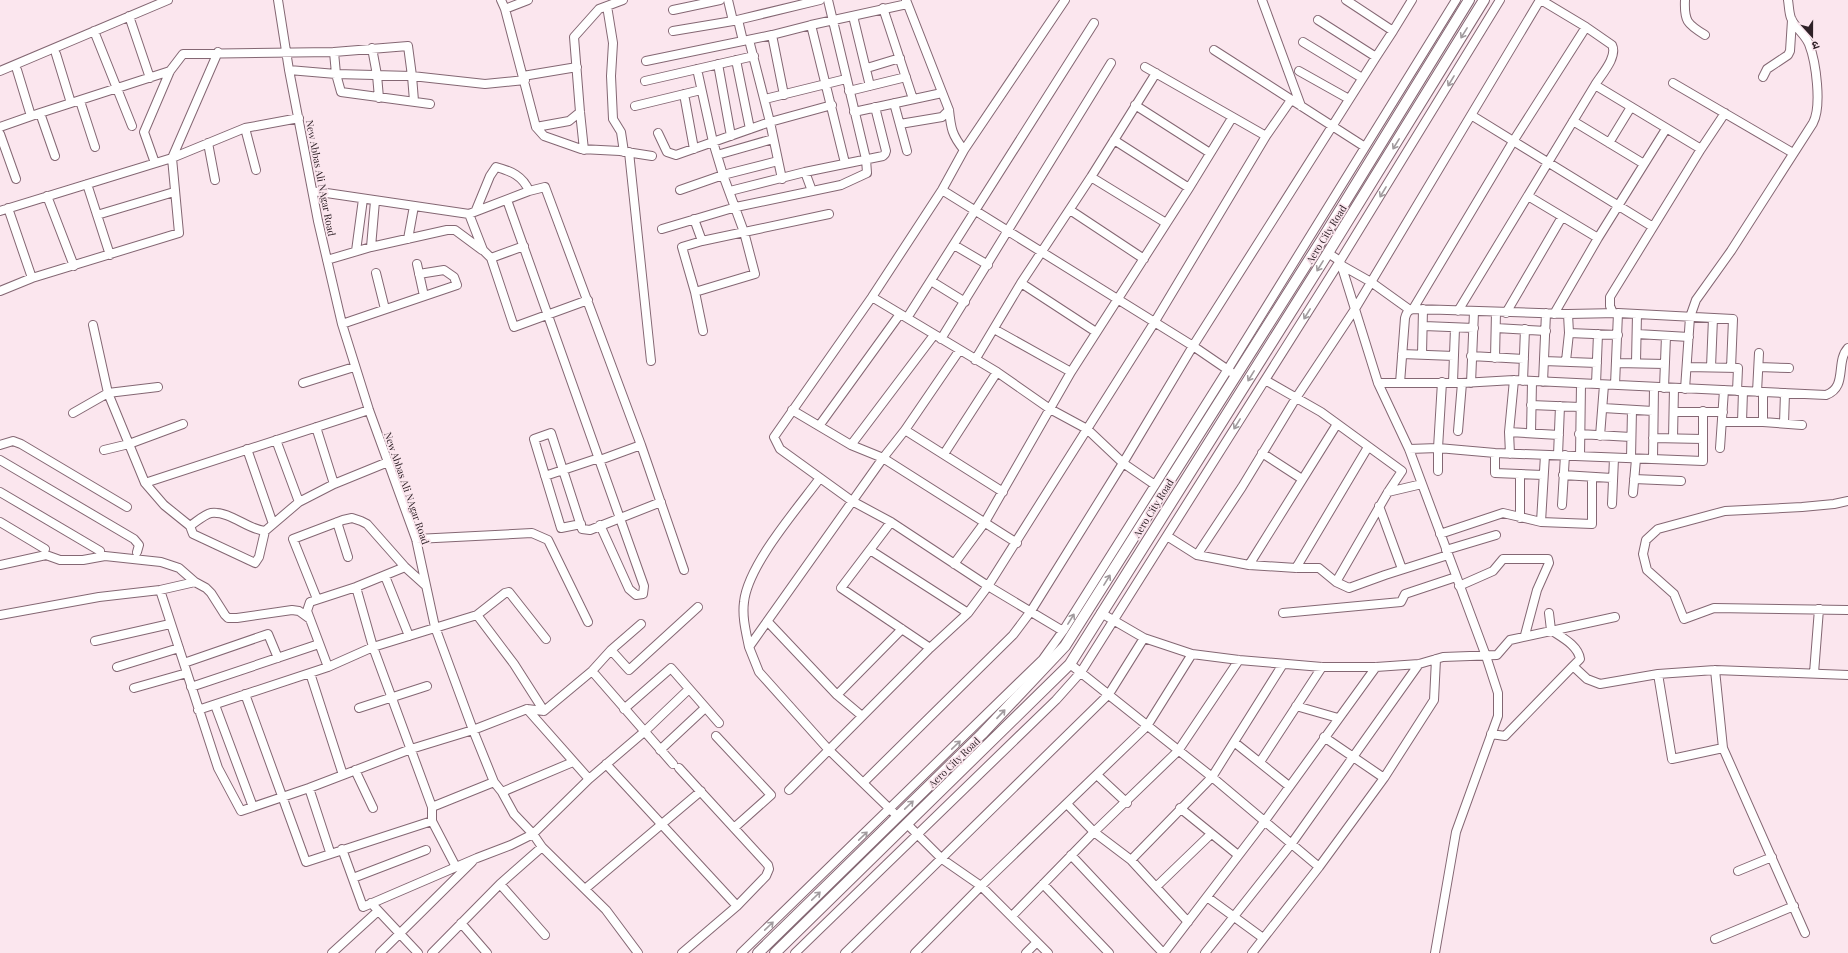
<svg xmlns="http://www.w3.org/2000/svg" width="1848" height="953" font-family="'Playfair Display','Noto Sans Devanagari',serif">
  <rect width="100%" height="100%" fill="#fbe6ee"/>
  <g fill="none" stroke-linecap="round" stroke-linejoin="round">
    <g stroke="#846773" stroke-width="10">
      <path id="minor" d="M278 0 289 70 318 221 342 324 369 410 416 539 435 627 473 730 494 782 502 792 514 814 533 834 542 847 606 910 638 953
        M501 0 505 9 536 127 544 136 581 149 620 151 652 156
        M728 0 733 21
        M906 0 949 110C951 129 952 135 964 150
        M1262 0 1301 106
        M1541 0 1586 27 1612 45C1618 57 1601 75 1595 85L1701 149 1610 297V306L1613 313
        M1685 0C1684 21 1687 24 1705 35
        M607 6 613 43 611 76 613 119 621 132 624 152
        M883 8 913 99
        M505 9 528 0
        M673 10 720 0
        M129 16 150 78
        M853 16 870 86
        M738 20 743 41
        M1318 20 1376 57
        M811 25 845 163
        M94 31 132 126
        M673 31 733 21 820 0
        M1393 31 1412 0
        M772 35 784 95
        M749 40 770 122 782 179
        M1303 42 1362 78
        M372 48 377 75 379 98
        M1214 50 1365 147
        M334 52 336 74 341 92 430 104
        M56 54 71 103
        M736 60 750 129
        M646 61 772 35 811 25 907 4
        M718 64 731 136
        M1145 67 1266 136
        M867 68 900 58
        M17 70 31 116
        M289 70 336 74 412 76 485 84 525 80
        M0 71 168 0
        M1299 71 1349 99
        M523 76 577 67
        M1763 77 1767 69 1788 55 1790 51 1792 20
        M645 81 754 56
        M1673 83 1793 153
        M849 91 906 77
        M684 94 694 149
        M765 99 846 79
        M80 101 95 147
        M894 103 907 151
        M1135 105 1210 153
        M635 106 701 90
        M854 112 942 93
        M40 113 55 156
        M1471 115 1653 227
        M1573 121 1644 164
        M900 124 942 117 949 110
        M0 127 40 113 170 71
        M536 127 569 121 580 112
        M245 128 256 170
        M658 133 667 152 676 155 770 122 832 105
        M0 134 16 179
        M1114 140 1189 188
        M208 143 215 180
        M1609 143 1631 107
        M1701 149 1725 113
        M584 150 580 112 574 37 599 9 623 0
        M629 152 651 361
        M717 155 773 139
        M155 163 144 132 170 71 183 54 334 52 408 46 412 76 414 101
        M805 172 812 191
        M1091 177 1166 223
        M87 184 110 255
        M680 190 723 175 778 161
        M942 190 1193 346 1231 372
        M313 191 469 214 483 250 491 258 514 327 588 300
        M730 191 805 172 883 156 885 154 886 151 875 107
        M47 196 74 266
        M1528 196 1598 238
        M507 200 644 586 643 594 636 595 629 589 600 525
        M8 208 32 278
        M476 210 490 176 496 167C511 171 523 176 529 191
        M1070 210 1144 259
        M0 211 172 158 245 128 299 118
        M469 214 529 191 545 187 641 445 684 570
        M97 215 174 192
        M694 219 702 241
        M662 229 736 207 841 185 867 173 866 159 828 0
        M408 239 414 206
        M954 245 988 265
        M371 247 375 201
        M356 251 363 199
        M1328 253 1340 261 1378 383 1409 449 1486 656 1498 693V716L1456 832 1435 953
        M491 258 524 246
        M327 260 371 247 447 230H455L482 250
        M417 264 424 296
        M1341 265 1371 282 1410 310
        M376 273 385 309
        M931 281 965 302
        M1021 283 1096 332
        M0 291 32 278 179 233 172 158 218 52
        M695 292 755 274 744 232 723 175 713 142 697 69
        M872 297 997 372 1050 409 1087 429 1123 463 1155 485
        M1413 309 1514 140 1586 27
        M1458 311 1595 85
        M1506 313 1562 217
        M1554 314 1598 238 1666 129
        M907 318 1094 23
        M342 324 457 285 454 277 444 270 419 274
        M93 325 108 393 145 483 164 505 190 526 193 534 255 563 259 557 265 531 299 502 334 484 388 462
        M1424 326 1474 328
        M1496 328 1546 331
        M994 329 1071 372
        M703 331 695 292 682 247 702 241 829 214
        M1569 333 1618 335
        M1637 334 1689 337
        M941 339 1111 63
        M1402 354 1454 356
        M1422 354 1423 309
        M1471 356 1524 359
        M1495 358 1496 312
        M975 360 1021 283 1091 177 1156 73
        M1544 361 1597 363
        M1566 361 1569 333 1568 314
        M1636 362 1637 314
        M1617 363 1665 364
        M1687 367 1738 368 1737 391
        M1711 367 1713 318
        M1759 367 1789 368
        M1265 380 1321 412 1402 471 1388 492 1336 582
        M1523 381 1525 329
        M1453 382 1455 328
        M1543 382 1546 313
        M303 383 354 367
        M1378 383H1462L1514 380 1826 395C1848 387 1835 362 1848 348
        M1400 383 1405 318C1407 311 1409 309 1416 309L1568 314 1618 313 1733 319 1731 368
        M1471 383 1474 312
        M1596 384 1598 334
        M1615 385 1618 313
        M1664 388 1666 336
        M1685 389 1690 317 1696 300 1731 251 1813 123C1822 106 1816 62 1809 44 1805 34 1795 28 1791 18 1789 13 1789 6 1788 0
        M1757 392 1759 353
        M1531 405 1580 407
        M1603 408 1653 411
        M792 410 851 445 883 458 1017 543
        M1674 412H1723
        M73 413 108 393 158 387
        M1722 422H1763L1802 425
        M1742 422 1743 391
        M1763 422V392
        M1784 423 1785 393
        M819 426 900 314
        M316 427 334 484
        M905 430 1003 492
        M1458 431 1462 383
        M1509 432 1559 435
        M1531 433 1532 382
        M1579 434 1631 437
        M1600 436 1604 385
        M1653 438 1703 439
        M1673 438 1674 388
        M276 440 299 502
        M0 445 13 441 21 444 127 507
        M851 445 934 335
        M1720 448 1724 390
        M247 449 273 524
        M1409 449 1438 448 1495 453 1703 461V411
        M104 450 129 444 183 424
        M1262 453 1302 479
        M1495 453V473L1543 475
        M944 454 997 372
        M1510 454 1509 432 1514 380
        M1558 455 1560 406
        M1580 456 1581 384
        M1631 458 1632 410
        M1653 459 1654 387
        M0 460 134 539 139 545 137 552
        M1438 471V448L1442 382
        M1520 474V518
        M1563 475 1612 478
        M545 476 593 460H600L641 445
        M1634 479 1681 481
        M145 483 369 410
        M0 492 100 551
        M1388 492 1422 484
        M1633 493 1636 459
        M1848 501 1834 504 1802 507 1725 511 1658 529 1646 540 1643 554 1647 570 1674 594 1684 619 1714 608 1848 610
        M1612 504 1614 458
        M1562 505 1565 455
        M1379 506 1402 569
        M0 522 45 549
        M337 522 348 557
        M891 522 841 588 930 648
        M1541 522 1545 455
        M581 524 561 528 534 439 551 433 582 529 590 530 661 502
        M190 526C196 522 205 514 211 513 231 511 246 529 265 531
        M1440 534 1503 513 1541 522 1592 524V477
        M1167 536 1197 555 1249 565 1296 568H1319L1336 582 1349 588 1385 575 1448 555
        M416 539 532 533 548 540 588 622
        M870 550 968 613
        M1446 550 1496 535
        M1197 555 1242 487 1296 398 1355 309 1540 0
        M954 564 985 522 1071 372 1189 188 1232 118
        M0 565 46 555 60 560H83L105 556 161 562 179 568 195 582
        M1249 565 1337 424
        M1296 568 1368 447
        M385 576 409 636
        M1459 586 1493 571 1503 559H1548L1549 563 1537 590 1525 635
        M356 587 373 647 432 807V821L456 867
        M160 590 218 768 241 811 309 788 411 749 473 730 527 709 544 711 592 671 611 650 641 624
        M317 599 293 539 343 520 352 518 361 521 367 524 405 567 425 585
        M1101 613 1144 638 1192 654 1239 660 1322 667H1376L1419 664 1443 657 1497 655 1510 640 1615 617
        M1283 613 1401 602 1405 594 1456 577
        M1549 613 1551 630C1561 637 1578 645 1580 659L1573 666 1587 679 1600 684 1658 674 1715 670 1848 675
        M0 615 99 597 160 590 195 582 206 588 211 593 225 615 228 618H237L292 610 299 611 310 619
        M477 615 505 593 509 592 546 639
        M768 622 837 695 862 716
        M1063 631 988 586 891 522 852 501 780 449 774 437 872 297 942 190 964 150 1065 0
        M95 641 170 624
        M749 647C746 632 742 617 744 602 748 565 797 509 820 478
        M611 650 629 670 698 607
        M184 663 268 634 278 658
        M1070 664 1212 777 1319 867
        M117 667 179 648
        M328 667 307 611 310 602 356 587 405 567
        M1715 670 1723 748 1805 933
        M592 671 673 764
        M310 673 343 775
        M1814 673 1819 609
        M1658 674 1672 759 1723 748
        M191 687 319 644
        M134 688 187 673
        M245 694 306 862 432 821
        M837 695 902 629
        M215 705 253 807
        M1296 706 1338 718
        M359 708 427 686
        M527 709 589 779
        M624 709 671 668 719 723
        M198 710 328 667 373 647 477 615 514 664 544 711
        M1491 734 1505 736 1573 666
        M716 736 771 795 734 828
        M1324 737 1384 778
        M1234 742 1289 786
        M660 750 705 708
        M1260 762 1322 667
        M606 764 737 906
        M679 768 768 865 769 869 766 876 737 906 682 953
        M355 770 373 808
        M1097 775 1127 803
        M863 783 1013 635 1031 611 1123 463 1193 346 1376 57 1393 31 1346 0
        M309 788 330 852
        M789 790 930 648 968 613 988 586 1154 323 1266 136 1291 100
        M502 792 573 762
        M1067 804 1094 832 1131 860 1188 922
        M432 807 494 782
        M1180 808 1238 855
        M894 813 828 749 759 672 749 647 883 458 905 430 959 351
        M907 824 942 859 981 886 1048 953
        M342 849 363 907 477 858 511 845 533 834 589 779 644 732 689 689
        M1071 855 1163 953
        M1131 860 1212 777 1283 664
        M1738 871 1772 857
        M353 878 426 850
        M500 884 545 935
        M1043 884 1109 953
        M1156 887 1211 834
        M585 889 701 791
        M1207 897 1263 938
        M371 903 418 953
        M1012 916 1094 832 1178 751 1239 660
        M461 923 487 953
        M1715 939 1794 906
        M332 953 378 911
        M380 953 472 862
        M432 953 500 884 542 847
        M741 953 1043 659 1063 631 1228 369 1456 0
        M795 953 1056 700 1081 672 1340 261 1500 0
        M845 953 1109 694 1144 638
        M915 953 981 886 1147 726 1192 654
        M1026 953 1037 942
        M1164 953 1264 822 1376 667
        M1205 953 1292 843 1419 664
        M1252 953 1319 867 1384 778 1434 700 1436 659"/>
    </g>
    <g stroke="#846773" stroke-width="12">
      <path id="tertiary" d="M758 953 982 734 1065 646 1323 238 1469 0
        M775 953 1070 664 1328 253 1484 0"/>
    </g>
    <use href="#minor" stroke="#fff" stroke-width="8"/>
    <use href="#tertiary" stroke="#fff" stroke-width="10"/>
  </g>
  <defs><path id="oneway-shaft" d="M-6 0H5M1.5-3L5.5 0L1.5 3" fill="none" stroke-width="1.6" stroke-linecap="round" stroke-linejoin="round"/></defs>
  <g stroke="#a19b9e">
    <use href="#oneway-shaft" transform="translate(1464 33) rotate(122)"/>
    <use href="#oneway-shaft" transform="translate(1451 81) rotate(121)"/>
    <use href="#oneway-shaft" transform="translate(1396 144) rotate(122)"/>
    <use href="#oneway-shaft" transform="translate(1383 192) rotate(121)"/>
    <use href="#oneway-shaft" transform="translate(1320 266) rotate(122)"/>
    <use href="#oneway-shaft" transform="translate(1307 314) rotate(122)"/>
    <use href="#oneway-shaft" transform="translate(1251 376) rotate(122)"/>
    <use href="#oneway-shaft" transform="translate(1237 424) rotate(122)"/>
    <use href="#oneway-shaft" transform="translate(1107 580) rotate(-58)"/>
    <use href="#oneway-shaft" transform="translate(1071 619) rotate(-58)"/>
    <use href="#oneway-shaft" transform="translate(1001 714) rotate(-47)"/>
    <use href="#oneway-shaft" transform="translate(956 745) rotate(-44)"/>
    <use href="#oneway-shaft" transform="translate(909 805) rotate(-44)"/>
    <use href="#oneway-shaft" transform="translate(863 836) rotate(-44)"/>
    <use href="#oneway-shaft" transform="translate(816 896) rotate(-44)"/>
    <use href="#oneway-shaft" transform="translate(769 926) rotate(-44)"/>
  </g>
  <g text-anchor="middle" dominant-baseline="central" stroke-width="3.5" stroke-linejoin="round" paint-order="stroke">
    <g font-size="10" fill="#2e2127" stroke="#fbe6ee">
      <text transform="translate(321 178) rotate(79)">New Abbas Ali NAgar Road</text>
      <text transform="translate(1326 234) rotate(-58)">Aero City Road</text>
      <text transform="translate(407 488) rotate(71)">New Abbas Ali NAgar Road</text>
      <text transform="translate(1153 508) rotate(-58)">Aero City Road</text>
      <text transform="translate(954 762) rotate(-44)">Aero City Road</text>
    </g>
  </g>
  <g transform="translate(1812 36) rotate(159)" stroke="#fbe6ee" stroke-width="3" paint-order="stroke">
  <path d="M0-3L7 15L0 10L-7 15Z" fill="#2e2127"/>
  <text y="-6" font-size="11" font-weight="bold" text-anchor="middle" fill="#2e2127">उ</text>
  </g>
</svg>
